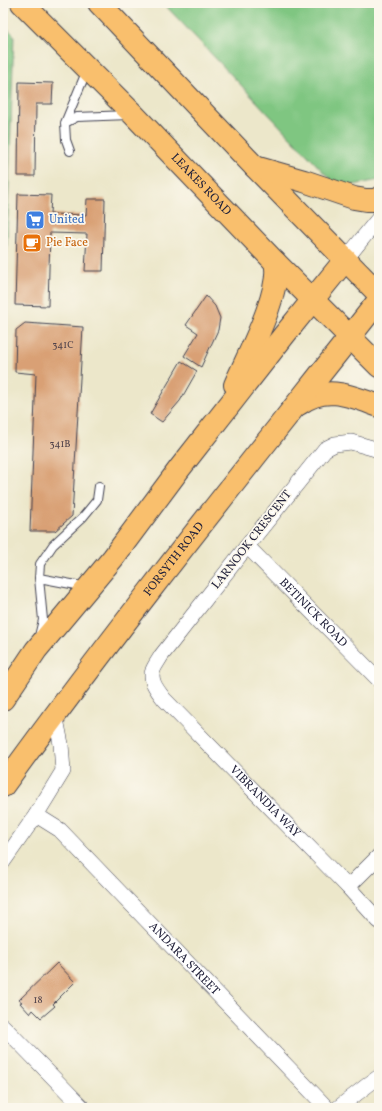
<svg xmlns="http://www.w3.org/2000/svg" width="382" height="1111" font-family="Vollkorn,serif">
  <rect width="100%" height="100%" fill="#fbf7ec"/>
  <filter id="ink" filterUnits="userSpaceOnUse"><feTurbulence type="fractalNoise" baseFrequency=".025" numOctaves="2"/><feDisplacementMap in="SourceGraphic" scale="8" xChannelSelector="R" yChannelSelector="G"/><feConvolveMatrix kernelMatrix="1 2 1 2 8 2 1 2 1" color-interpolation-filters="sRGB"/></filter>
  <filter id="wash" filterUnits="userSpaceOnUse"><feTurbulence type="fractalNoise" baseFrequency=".012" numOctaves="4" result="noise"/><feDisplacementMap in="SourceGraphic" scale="16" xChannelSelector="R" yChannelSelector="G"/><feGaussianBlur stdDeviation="0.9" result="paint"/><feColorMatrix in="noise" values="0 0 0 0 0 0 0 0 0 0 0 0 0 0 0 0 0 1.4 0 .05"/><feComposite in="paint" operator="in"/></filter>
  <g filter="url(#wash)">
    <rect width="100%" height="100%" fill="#ece7ca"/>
    <path fill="#7fc681" stroke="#50745e" d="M163 3H379V180L348 186 332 181Z
      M3 24 14 35 3 359Z"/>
    <g id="blocks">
      <path fill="#d9a075" d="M19 82 53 83 52 104H36L35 176H18Z
        M18 194 51 195 50 214 86 215 87 199H105L103 271H85L87 234 50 233 48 306 15 305Z
        M206 296 215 306 220 318 218 330 201 367 184 356 198 333 186 325Z
        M25 323 83 327 72 516 55 531H30L36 374 15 372 16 330Z
        M181 361 197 371 180 401 162 422 150 414Z
        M57 963 75 982 53 1004 55 1006 41 1018 33 1010 30 1014 20 1003 22 1002 19 1000Z"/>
    </g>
  </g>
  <g filter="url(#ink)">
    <use href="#blocks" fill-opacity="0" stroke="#404050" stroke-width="1"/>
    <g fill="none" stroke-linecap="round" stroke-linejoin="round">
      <g stroke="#404050" stroke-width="10">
        <path id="service" d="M65 123 77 117 129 115
          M70 151 66 140 65 123 87 70
          M39 578 87 587
          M39 636 43 620 39 578 40 564 53 545 83 517 97 500 99 486"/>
      </g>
      <g stroke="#404050" stroke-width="16">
        <g id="minor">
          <path d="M345 260 379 218"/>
          <path id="s1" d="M379 450 351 442 335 444 325 449 247 546 161 656C159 660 155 665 153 670 149 681 158 691 164 699L348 887 379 921"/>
          <path id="s2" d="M247 546 379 680"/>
          <path id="s3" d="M36 815 60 830 327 1108"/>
          <path d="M3 862 36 815 63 771 61 744 55 714"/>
          <path d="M348 887 379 856"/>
          <path d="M3 1026 83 1108"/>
          <path d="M338 1108 369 1084 379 1077"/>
        </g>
      </g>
      <g stroke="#404050" stroke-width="24">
        <g id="trunk">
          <path id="s4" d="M22 3 134 115 275 262 379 366"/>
          <path d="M99 3 254 166 379 294"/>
          <path d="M255 167 304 181 354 198 366 200H375L379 198"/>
          <path d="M235 385C247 357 283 290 275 262"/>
          <path d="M299 404C326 384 351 396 379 406"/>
          <path d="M3 699 36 650 113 558 180 468 285 334 345 260"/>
          <path id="s5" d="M3 786C123 620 252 461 379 300"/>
        </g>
      </g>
      <use href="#service" stroke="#fff" stroke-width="8"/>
      <use href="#minor" stroke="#fff" stroke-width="15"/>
      <use href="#trunk" stroke="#f9bf6d" stroke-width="22"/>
    </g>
  </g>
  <defs>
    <g id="supermarket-square" transform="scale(1)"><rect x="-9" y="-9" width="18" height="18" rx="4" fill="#3f7fe0" stroke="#fbf7ec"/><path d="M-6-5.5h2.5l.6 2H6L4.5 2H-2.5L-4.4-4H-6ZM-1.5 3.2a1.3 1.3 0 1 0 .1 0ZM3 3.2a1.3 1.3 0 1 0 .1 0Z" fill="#fff"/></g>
    <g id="cafe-square" transform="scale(1)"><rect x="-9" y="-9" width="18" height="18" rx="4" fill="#e8710a" stroke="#fbf7ec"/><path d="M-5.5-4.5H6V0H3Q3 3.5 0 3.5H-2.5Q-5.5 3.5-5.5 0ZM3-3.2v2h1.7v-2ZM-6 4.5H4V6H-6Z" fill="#fff"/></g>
  </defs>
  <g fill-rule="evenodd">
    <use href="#supermarket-square" x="35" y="220"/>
    <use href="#cafe-square" x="32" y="243"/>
  </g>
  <g text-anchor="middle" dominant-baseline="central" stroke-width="3.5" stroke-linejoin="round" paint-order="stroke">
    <g font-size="10" fill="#50424a">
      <text x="63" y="345">341C</text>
      <text x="60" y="444">341B</text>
      <text x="38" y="1000">18</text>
    </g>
    <g font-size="12" fill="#22223b" stroke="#fbf7ec">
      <text stroke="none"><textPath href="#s4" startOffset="255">LEAKES ROAD</textPath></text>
      <text transform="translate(252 540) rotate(-52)">LARNOOK CRESCENT</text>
      <text stroke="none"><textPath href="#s5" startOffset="284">FORSYTH ROAD</textPath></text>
      <text stroke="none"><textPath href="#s2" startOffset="94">BETINICK ROAD</textPath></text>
      <text stroke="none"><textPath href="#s1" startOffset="513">VIBRANDIA WAY</textPath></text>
      <text stroke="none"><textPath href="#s3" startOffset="207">ANDARA STREET</textPath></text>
    </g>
    <g font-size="12" fill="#366cbe" stroke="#fbf7ec" text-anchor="start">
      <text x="49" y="220">United</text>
    </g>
    <g font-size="12" fill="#c56008" stroke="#fbf7ec" text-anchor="start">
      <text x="46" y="243">Pie Face</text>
    </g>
  </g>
  <rect width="382" height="1111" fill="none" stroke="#fbf7ec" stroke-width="16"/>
</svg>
